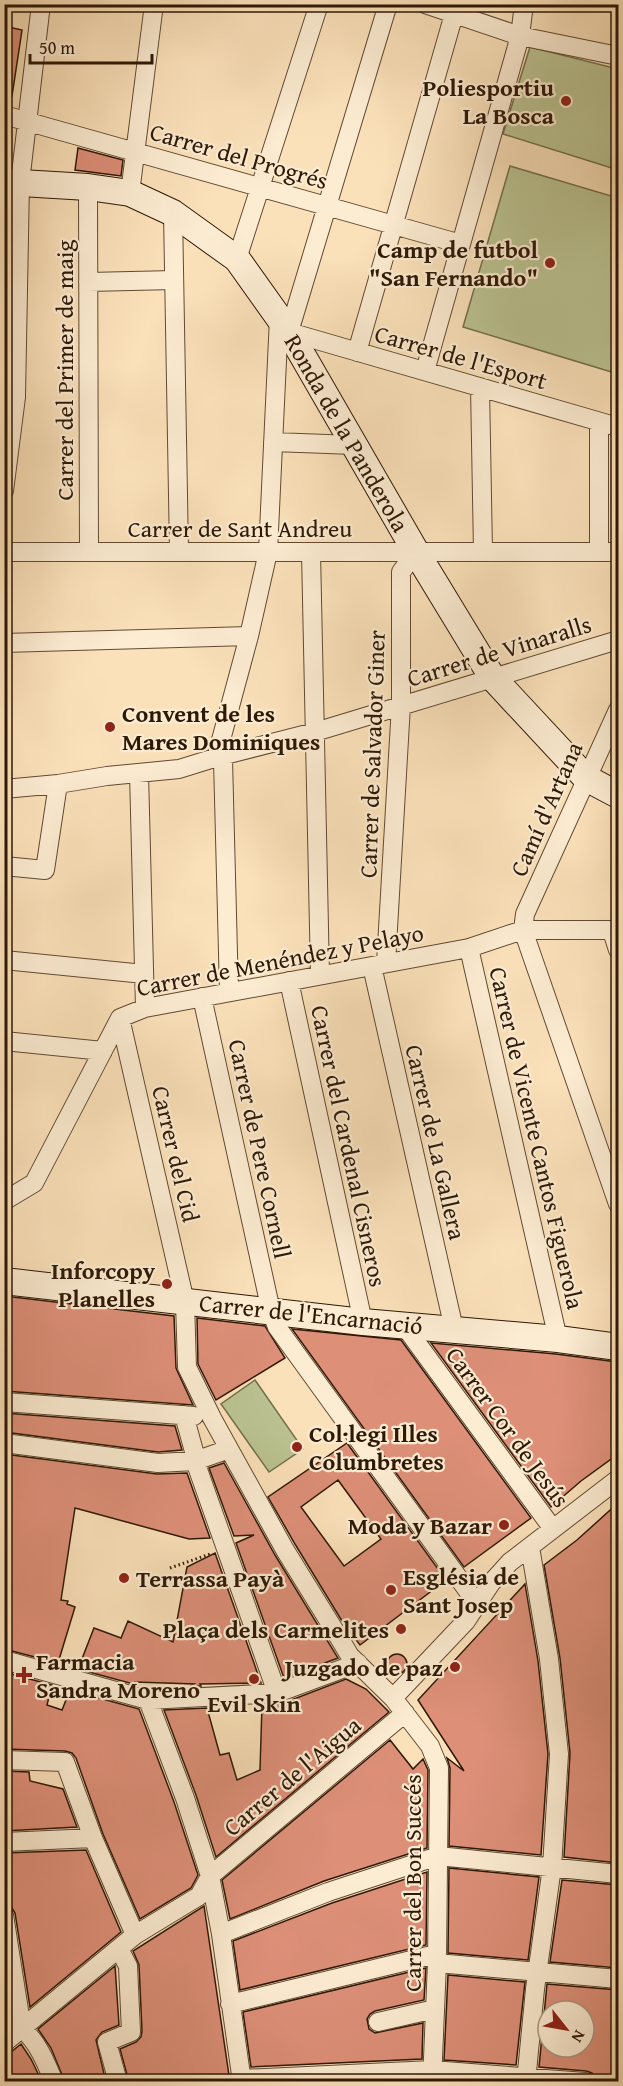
<svg xmlns="http://www.w3.org/2000/svg" width="623" height="2086" font-family="'Gentium Book Plus',serif">
  <rect width="100%" height="100%" fill="#fbe1ba"/>
  <filter id="stains"><feTurbulence type="fractalNoise" baseFrequency=".00333" numOctaves="4"/><feColorMatrix values="0 0 0 0 .2 0 0 0 0 .09 0 0 0 0 .02 0 0 0 .5 -.17"/></filter>
  <radialGradient id="worn" r=".72"><stop offset=".6" stop-color="#630" stop-opacity="0"/><stop offset="1" stop-color="#630" stop-opacity=".3"/></radialGradient>
  <path fill="#bbc392" stroke="#746e4c" stroke-width="1.5" d="M530 47 618 69V170L503 134Z
    M510 166 618 198V374L463 327Z
    M255 1380 303 1449 269 1472 221 1404Z"/>
  <path fill="#dd8f78" stroke="#2e1806" stroke-width="1.5" fill-rule="evenodd" d="M4 26 22 30 12 96H4Z
    M78 148 123 160 121 176 75 170Z
    M4 1296 174 1316 176 1368 193 1405 4 1391Z
    M197 1318 265 1326 285 1358 216 1400 198 1364Z
    M292 1329 401 1340 531 1518 464 1567Z
    M431 1343 556 1354 617 1362 618 1364V1454L581 1481 551 1507Z
    M4 1413 175 1426 182 1450 158 1452 4 1432Z
    M347 1443 446 1580 360 1645 342 1621 295 1544 268 1497ZM338 1480 381 1539 344 1566 301 1507Z
    M4 1454 157 1474 187 1473 210 1538 189 1539 75 1508 61 1600 68 1601 67 1604 75 1607 58 1663 4 1649Z
    M224 1463 275 1555 338 1658 284 1678 236 1543 254 1535 234 1536 209 1468Z
    M618 1503V1863L564 1857 570 1753 560 1658 544 1565 577 1540Z
    M215 1553 261 1683 200 1684 201 1686H191L194 1684 135 1682 137 1685 78 1669 94 1628 121 1638 128 1621 173 1642 187 1567Z
    M525 1584 538 1661 548 1754 541 1855 449 1846 450 1768 447 1758 464 1771 418 1700Z
    M387 1664a10 10 0 1 1 20 0a10 10 0 1 1-20 0Z
    M4 1672 52 1685 47 1705 62 1710 70 1690 139 1709 174 1802 198 1875 191 1888 140 1919 103 1834 76 1758 72 1753 65 1751 4 1749Z
    M346 1679 366 1689 389 1712 216 1857 196 1795 164 1710 207 1708 220 1755 229 1753 237 1780 260 1770 262 1705 281 1704Z
    M390 1740 413 1769 423 1759 428 1770 427 1848 324 1881 230 1919 222 1880Z
    M4 1771 29 1772 30 1781 63 1789 77 1827 4 1831Z
    M86 1850 121 1932 30 2007 15 1913 12 1908 4 1904V1853Z
    M449 1868 539 1877 528 1960 448 1953Z
    M427 1872 426 1945 240 1990 233 1941 332 1903Z
    M562 1880 618 1885V1968L550 1962Z
    M204 1906 230 2082H129L120 2049 136 2042 141 2037 142 2031 139 1965 133 1951Z
    M115 1966 119 2025 102 2032 96 2040 106 2082H65L51 2048 38 2029Z
    M426 1968 424 2000 375 2011 370 2014 367 2019 369 2029 375 2033 423 2023 422 2059 251 2067 243 2012Z
    M448 1975 525 1982 516 2065 444 2060Z
    M547 1984 618 1990V2079L595 2077 592 2073 586 2071 539 2067ZM548 2011H584V2047H548Z
    M4 1990 10 2024 4 2028Z
    M21 2044 31 2059 42 2082H4V2054L11 2052Z"/>
  <g fill="none" stroke-linecap="round" stroke-linejoin="round">
    <g stroke="#614a33" stroke-width="20">
      <path id="street" d="M388 4 289 332 618 427
        M425 4 520 36 618 56
        M4 115 461 244
        M88 187 89 552
        M130 193 154 4
        M173 213 179 552
        M237 259 319 4
        M88 282 174 280
        M357 352 454 14
        M425 371 520 36 524 4
        M480 387 483 552
        M599 422V552
        M273 442 354 445
        M4 491 16 397 20 182 41 4
        M4 552H618
        M311 552 320 975
        M4 643 249 636
        M618 710 525 914 523 930 618 1204
        M139 773 145 1008
        M4 789 58 784 107 776 179 769 221 756 315 732 618 640
        M4 866 45 870 58 784
        M612 931 618 950
        M469 948 558 1339
        M4 960 144 974
        M386 963 401 705V572L416 552
        M372 966 454 1329
        M289 981 363 1322
        M229 992 223 760 218 751 249 636 268 552 279 318
        M202 997 271 1311 277 1327 478 1605
        M120 1018 185 1302 187 1367 212 1418 285 1550 338 1636 350 1656 393 1698 430 1746 439 1768 437 1963 432 2082
        M4 1041 103 1051
        M4 1201 34 1183 120 1018 145 1008 469 948 523 930H618
        M403 1324 553 1529
        M4 1402 194 1416
        M184 1415 195 1455V1461L277 1693
        M4 1443 158 1463 195 1461 229 1449
        M4 1660 148 1700 277 1693 358 1663
        M393 1698 466 1621 491 1583 510 1562 618 1479
        M148 1700 185 1798 210 1876 221 1934 242 2082
        M4 1760 65 1762 93 1838 135 1935
        M4 1842 93 1838
        M4 1915 22 2029C37 2040 47 2065 54 2082
        M221 1934 328 1892 438 1856 618 1874
        M437 1963 618 1979
        M230 2004 436 1954
        M378 2022 435 2009
        M4 2043 135 1935 199 1896 210 1876 405 1713
        M241 2079 432 2070 585 2082
        M118 2082 107 2042 131 2032 128 1966 119 1949
        M526 2082 535 1989 552 1867 559 1754 549 1659 530 1547"/>
    </g>
    <g stroke="#2e1806" stroke-width="28">
      <path id="secondary" d="M4 182 88 187 130 193 173 213 237 259 289 332 416 552 492 677 586 778 618 795
        M4 1281 363 1322 558 1339 618 1347"/>
    </g>
    <path stroke="#2e1806" stroke-width="3" stroke-dasharray="1.5 3" stroke-linecap="butt" d="M170 1568 210 1554"/>
    <use href="#street" stroke="#fcecd2" stroke-width="18"/>
    <use href="#secondary" stroke="#fcecd2" stroke-width="26"/>
  </g>
  <g fill="#8f2418" stroke="#fcecd2" stroke-width="2">
    <circle cx="566" cy="101" r="6"/>
    <circle cx="550" cy="263" r="6"/>
    <circle cx="110" cy="727" r="6"/>
    <circle cx="167" cy="1284" r="6"/>
    <circle cx="297" cy="1447" r="6"/>
    <circle cx="504" cy="1525" r="6"/>
    <circle cx="124" cy="1578" r="6"/>
    <circle cx="391" cy="1590" r="6"/>
    <circle cx="401" cy="1629" r="6"/>
    <circle cx="455" cy="1667" r="6"/>
    <path d="M21 1666h6v6h6v6h-6v6h-6v-6h-6v-6h6z"/>
    <circle cx="254" cy="1679" r="6"/>
  </g>
  <g text-anchor="middle" dominant-baseline="central" stroke-width="4.5" stroke-linejoin="round" paint-order="stroke">
    <g font-size="24" font-weight="bold" fill="#2e1806" stroke="#fcecd2" text-anchor="end">
      <text x="554" y="87">Poliesportiu<tspan x="554" dy="28">La Bosca</tspan></text>
      <text x="538" y="249">Camp de futbol<tspan x="538" dy="28">"San Fernando"</tspan></text>
      <text x="122" y="713" text-anchor="start">Convent de les<tspan x="122" dy="28">Mares Dominiques</tspan></text>
      <text x="155" y="1270">Inforcopy<tspan x="155" dy="28">Planelles</tspan></text>
      <text x="309" y="1433" text-anchor="start">Col·legi Illes<tspan x="309" dy="28">Columbretes</tspan></text>
      <text x="492" y="1525">Moda y Bazar</text>
      <text x="403" y="1576" text-anchor="start">Església de<tspan x="403" dy="28">Sant Josep</tspan></text>
      <text x="136" y="1578" text-anchor="start">Terrassa Payà</text>
      <text x="389" y="1629">Plaça dels Carmelites</text>
      <text x="36" y="1661" text-anchor="start">Farmacia<tspan x="36" dy="28">Sandra Moreno</tspan></text>
      <text x="443" y="1667">Juzgado de paz</text>
      <text x="254" y="1703" text-anchor="middle">Evil Skin</text>
    </g>
    <g font-size="24" fill="#2e1806" stroke="#fcecd2">
      <text transform="translate(239 156) rotate(16)">Carrer del Progrés</text>
      <text transform="translate(461 357) rotate(16)">Carrer de l'Esport</text>
      <text transform="translate(64 370) rotate(-90)">Carrer del Primer de maig</text>
      <text transform="translate(347 433) rotate(60)">Ronda de la Panderola</text>
      <text x="240" y="528">Carrer de Sant Andreu</text>
      <text transform="translate(499 651) rotate(-17)">Carrer de Vinaralls</text>
      <text transform="translate(372 754) rotate(-88)">Carrer de Salvador Giner</text>
      <text transform="translate(546 809) rotate(-66)">Camí d'Artana</text>
      <text transform="translate(280 960) rotate(-11)">Carrer de Menéndez y Pelayo</text>
      <text transform="translate(537 1138) rotate(77)">Carrer de Vicente Cantos Figuerola</text>
      <text transform="translate(436 1142) rotate(77)">Carrer de La Gallera</text>
      <text transform="translate(349 1146) rotate(78)">Carrer del Cardenal Cisneros</text>
      <text transform="translate(260 1149) rotate(78)">Carrer de Pere Cornell</text>
      <text transform="translate(176 1154) rotate(77)">Carrer del Cid</text>
      <text transform="translate(311 1314) rotate(6)">Carrer de l'Encarnació</text>
      <text transform="translate(508 1427) rotate(54)">Carrer Cor de Jesús</text>
      <text transform="translate(292 1776) rotate(-40)">Carrer de l'Aigua</text>
      <text transform="translate(412 1883) rotate(-90)">Carrer del Bon Succés</text>
    </g>
  </g>
  <rect width="623" height="2086" fill="none" stroke="#fbe1ba" stroke-width="24"/>
  <rect x="6" y="6" width="611" height="2074" fill="none" stroke="#2e1806" stroke-width="3"/>
  <rect x="12" y="12" width="599" height="2062" fill="none" stroke="#2e1806" stroke-width="1.5"/>
  <g transform="translate(566 2029) rotate(121)"><circle r="28" fill="#fcecd2" stroke="#aa9780" stroke-width="1.5"/>
  <path d="M0-4.5L10 22L0 15L-10 22Z" fill="#8f2418"/>
  <text y="-9" font-size="16" font-weight="bold" text-anchor="middle" fill="#2e1806">N</text>
  </g>
  <path d="M30 54v9h122v-9" fill="none" stroke="#2e1806" stroke-width="3"/>
  <text x="39" y="54" font-size="18" fill="#2e1806" stroke="#fcecd2" stroke-width="4.5" paint-order="stroke">50 m</text>
  <rect width="100%" height="100%" filter="url(#stains)"/>
  <rect width="100%" height="100%" fill="url(#worn)"/>
</svg>
